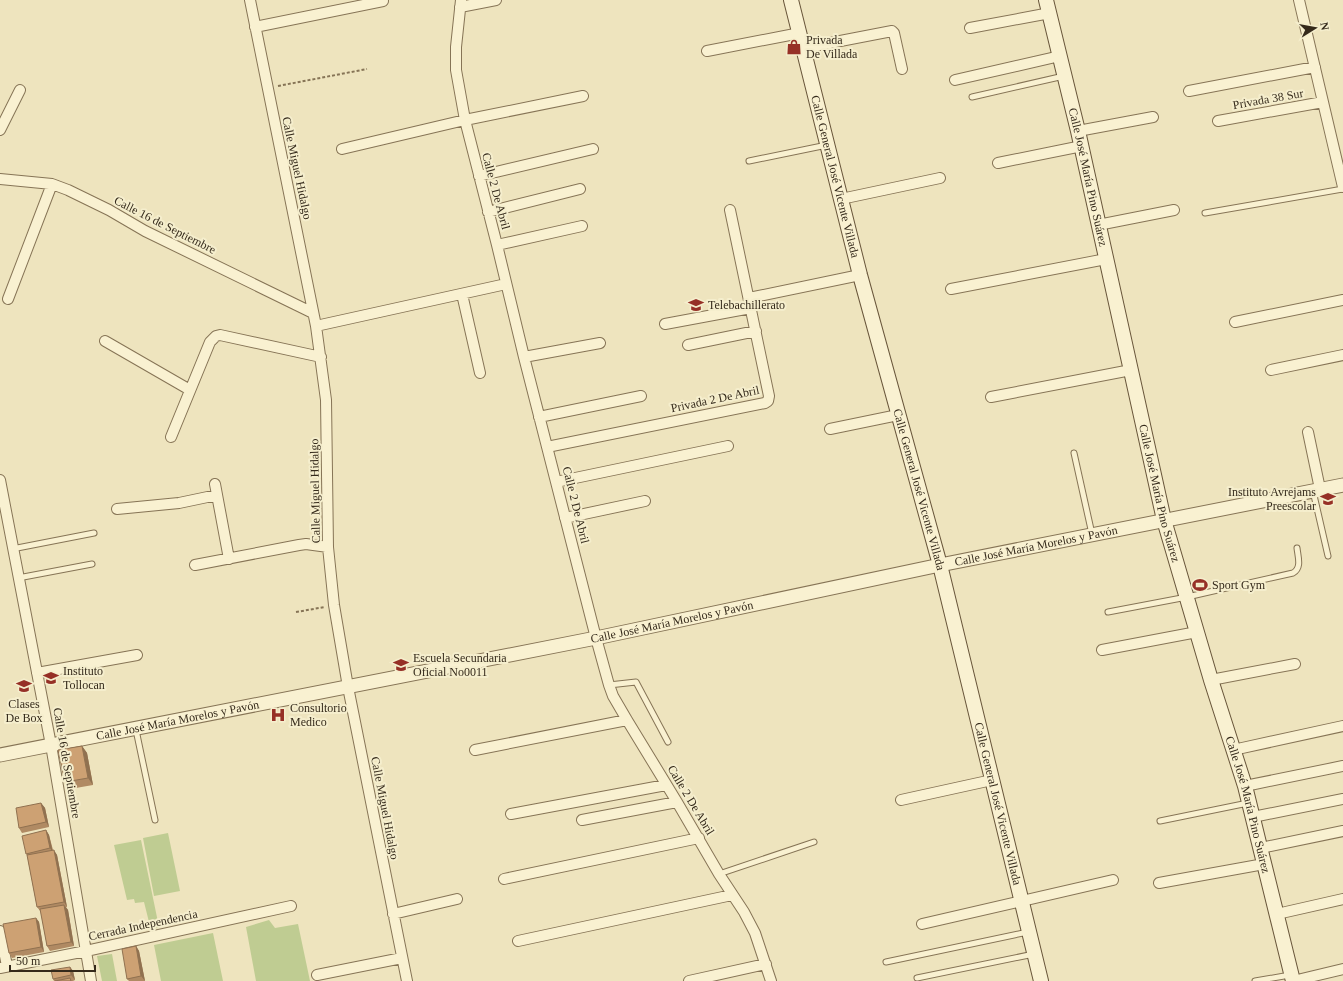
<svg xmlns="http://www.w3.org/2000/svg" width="1343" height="981" font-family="Georgia,serif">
  <rect width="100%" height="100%" fill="#eee4be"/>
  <path fill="#bfcc92" d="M168 833 180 891 154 896 143 838Z
    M141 840 159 927 151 930 144 902 135 903 134 899 127 900 114 845Z
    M269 920 275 928 298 924 310 981H256L246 927Z
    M213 933 223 981H161L154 945Z
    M112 954 117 981H102L97 956Z"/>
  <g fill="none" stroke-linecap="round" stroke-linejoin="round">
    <g stroke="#867456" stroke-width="7">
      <path id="service" d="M972 97 1064 76
        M749 161 827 145
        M1205 213 1343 189
        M1074 453 1092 534
        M1313 491 1328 556
        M12 549 94 533
        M18 578 92 564
        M1108 612 1187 597 1293 573C1302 568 1298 557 1297 548
        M609 685 636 682 668 742
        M136 730 155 820
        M1160 821 1248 803
        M719 874 814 842
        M886 962 1028 932
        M917 978 1034 954
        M1255 981 1290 975"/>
    </g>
    <g stroke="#867456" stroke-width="12">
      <path id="minor" d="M250 0 316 326 326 400 328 547 334 605 348 687 407 981
        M461 0 456 47V70L465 120 497 245 524 357 596 638 609 685 613 696 627 720 677 802 719 874 744 912 755 933 771 981
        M1299 0 1343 187
        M460 7 496 0
        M255 27 383 1
        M970 28 1050 13
        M804 48 892 31 894 33 902 69
        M707 51 800 33
        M955 80 1060 56
        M1189 91 1315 67
        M1218 121 1323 102
        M0 130 20 90
        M1078 131 1153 117
        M342 149 465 120 583 96
        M998 163 1082 146
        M479 176 593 149
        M0 179 52 184 68 190 109 210 145 231 313 313
        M841 199 940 178
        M488 212 580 189
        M1098 225 1174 210
        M497 245 582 226
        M951 289 1106 259
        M462 294 480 373
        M749 298 860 275
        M8 299 52 184
        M1235 322 1343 300
        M665 324 751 308
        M316 326 506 284
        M105 341 190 390
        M688 345 756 331
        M524 357 600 343
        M1271 370 1343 355
        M991 397 1131 370
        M539 417 641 396
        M830 429 898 415
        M1308 432 1320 489
        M171 437 210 342 216 336 220 335 321 357
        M547 447 765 403 768 401 769 396 730 210
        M0 480 51 745 91 981
        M556 482 728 446
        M215 484 229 559
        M117 509 179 503 217 495
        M565 518 645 501
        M195 565 299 545 306 544 328 547
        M1102 650 1197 632
        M37 673 137 655
        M1211 680 1295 664
        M475 750 627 720
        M1233 750 1343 726
        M1245 786 1343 766
        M901 800 992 780
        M511 814 666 785
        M1253 817 1343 799
        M582 820 677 802
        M1261 848 1343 831
        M504 879 699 838
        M1159 883 1264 864
        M393 914 457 899
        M1277 914 1343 899
        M922 924 1113 880
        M0 931 7 966
        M518 941 732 895
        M0 968 86 951 291 906
        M317 975 402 958
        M689 981 766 964
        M1293 981 1343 969"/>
    </g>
    <g stroke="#867456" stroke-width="15">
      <g id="tertiary">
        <path id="s1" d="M0 755 596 638 940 565 1343 485"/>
      </g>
    </g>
    <g stroke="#68553a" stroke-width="16">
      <g id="secondary">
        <path id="s2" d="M791 0 860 275 940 565 1041 981"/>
        <path id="s3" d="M1046 0 1078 131 1164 520 1211 680 1245 786 1293 981"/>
      </g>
    </g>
    <path stroke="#867456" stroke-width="2" stroke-dasharray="3 2" stroke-linecap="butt" d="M278 86 367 69
      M296 612 325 607"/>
    <use href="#service" stroke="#f9f1d1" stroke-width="5"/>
    <use href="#minor" stroke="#f9f1d1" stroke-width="10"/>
    <use href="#tertiary" stroke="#f9f1d1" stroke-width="13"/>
    <use href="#secondary" stroke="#f9f1d1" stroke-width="14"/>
  </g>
  <path fill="#b08a63" d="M82 746 87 753 93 785 70 789 65 782Z
    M41 803 45 808 49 827 22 833 19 828Z
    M46 830 49 835 53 850 57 855 67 907H66L68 910 74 946 50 951 47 946 41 912 37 907 27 855 26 854Z
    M36 918 39 922 44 952 12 958 9 953Z
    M136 946 139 951 145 981H129L127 979Z
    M70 967 73 971 75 980 73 981H54L53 979Z"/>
  <path fill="#907150" d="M82 746 87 753 93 785 88 778Z
    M41 803 45 808 49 827 46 822Z
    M46 830 49 835 53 853 50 848Z
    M54 850 57 855 67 907 64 902Z
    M64 905 68 910 74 946 71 942Z
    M36 918 39 922 44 952 41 947Z
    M136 946 139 951 145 981 141 976Z
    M70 967 73 971 75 980 71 975Z"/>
  <path fill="#cda173" stroke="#907150" d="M82 746 88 778 65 782 58 750Z
    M41 803 46 822 19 828 16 808Z
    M46 830 50 848 26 854 22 836Z
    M54 850 64 902 37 907 27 855Z
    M64 905 71 942 47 946 40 909Z
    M36 918 41 947 9 953 3 924Z
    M136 946 141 976 127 979 122 949Z
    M70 967 71 975 53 979 51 970Z
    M70 978 71 981H55Z"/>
  <defs>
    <g id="shop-bare" transform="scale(1.2)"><path d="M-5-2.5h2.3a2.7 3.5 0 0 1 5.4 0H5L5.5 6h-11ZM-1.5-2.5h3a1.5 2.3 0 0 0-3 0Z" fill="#963026" stroke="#f5eecd" stroke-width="2.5" paint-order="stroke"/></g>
    <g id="school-bare" transform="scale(1.2)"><path d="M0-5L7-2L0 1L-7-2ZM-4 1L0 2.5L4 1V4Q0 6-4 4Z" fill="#963026" stroke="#f5eecd" stroke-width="2.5" paint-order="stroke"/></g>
    <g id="stadium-bare" transform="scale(1.2)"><path d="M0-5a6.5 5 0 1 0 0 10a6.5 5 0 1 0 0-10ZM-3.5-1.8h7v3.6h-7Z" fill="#963026" stroke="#f5eecd" stroke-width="2.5" paint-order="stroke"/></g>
    <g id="hospital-bare" transform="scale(1.2)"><path d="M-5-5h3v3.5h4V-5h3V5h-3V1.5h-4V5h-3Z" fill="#963026" stroke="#f5eecd" stroke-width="2.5" paint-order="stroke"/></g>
  </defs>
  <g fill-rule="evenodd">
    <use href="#shop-bare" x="794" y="47"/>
    <use href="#school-bare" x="696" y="305"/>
    <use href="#school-bare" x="1328" y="499"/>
    <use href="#stadium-bare" x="1200" y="585"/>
    <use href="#school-bare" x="401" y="665"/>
    <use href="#school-bare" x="51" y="678"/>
    <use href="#school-bare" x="24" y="686"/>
    <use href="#hospital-bare" x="278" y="715"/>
  </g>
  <g text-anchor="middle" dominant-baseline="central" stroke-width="4" stroke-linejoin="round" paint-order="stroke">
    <g font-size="12" fill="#352a1b" stroke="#f5eecd" text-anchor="start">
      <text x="806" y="40">Privada<tspan x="806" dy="14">De Villada</tspan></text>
      <text x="708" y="305">Telebachillerato</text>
      <text x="1316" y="492" text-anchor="end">Instituto Avrejams<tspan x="1316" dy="14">Preescolar</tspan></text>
      <text x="1212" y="585">Sport Gym</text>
      <text x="413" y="658">Escuela Secundaria<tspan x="413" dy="14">Oficial No0011</tspan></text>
      <text x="63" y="671">Instituto<tspan x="63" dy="14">Tollocan</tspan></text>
      <text x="24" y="704" text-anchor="middle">Clases<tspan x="24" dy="14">De Box</tspan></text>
      <text x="290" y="708">Consultorio<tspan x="290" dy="14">Medico</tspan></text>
    </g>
    <g font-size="12" fill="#352a1b" stroke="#f5eecd">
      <text transform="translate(1268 99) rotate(-10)">Privada 38 Sur</text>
      <text transform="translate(297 168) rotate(78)">Calle Miguel Hidalgo</text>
      <text stroke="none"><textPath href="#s2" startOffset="182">Calle General José Vicente Villada</textPath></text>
      <text stroke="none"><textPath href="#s3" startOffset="182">Calle José María Pino Suárez</textPath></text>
      <text transform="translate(496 191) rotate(75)">Calle 2 De Abril</text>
      <text transform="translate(165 225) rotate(27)">Calle 16 de Septiembre</text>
      <text transform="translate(715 399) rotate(-12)">Privada 2 De Abril</text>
      <text stroke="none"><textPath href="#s2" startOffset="506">Calle General José Vicente Villada</textPath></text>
      <text transform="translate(315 491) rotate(-91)">Calle Miguel Hidalgo</text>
      <text stroke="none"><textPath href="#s3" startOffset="506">Calle José María Pino Suárez</textPath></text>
      <text transform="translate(576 505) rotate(76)">Calle 2 De Abril</text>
      <text stroke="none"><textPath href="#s1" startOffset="1057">Calle José María Morelos y Pavón</textPath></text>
      <text stroke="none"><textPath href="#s1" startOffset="685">Calle José María Morelos y Pavón</textPath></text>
      <text stroke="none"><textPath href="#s1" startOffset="181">Calle José María Morelos y Pavón</textPath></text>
      <text transform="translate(67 763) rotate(80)">Calle 16 de Septiembre</text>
      <text transform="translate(691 800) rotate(59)">Calle 2 De Abril</text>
      <text stroke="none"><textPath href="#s2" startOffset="830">Calle General José Vicente Villada</textPath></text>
      <text stroke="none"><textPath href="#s3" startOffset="830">Calle José María Pino Suárez</textPath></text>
      <text transform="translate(385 808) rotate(79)">Calle Miguel Hidalgo</text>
      <text transform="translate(143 925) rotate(-12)">Cerrada Independencia</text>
    </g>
  </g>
  <g transform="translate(1315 28) rotate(79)" stroke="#f5eecd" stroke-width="3" paint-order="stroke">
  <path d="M0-3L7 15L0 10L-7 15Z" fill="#352a1b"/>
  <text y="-6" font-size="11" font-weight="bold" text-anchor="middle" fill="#352a1b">N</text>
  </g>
  <path d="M10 965v6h85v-6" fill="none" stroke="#352a1b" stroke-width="2"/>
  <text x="16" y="965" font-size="12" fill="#352a1b" stroke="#f5eecd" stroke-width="3" paint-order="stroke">50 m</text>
</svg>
